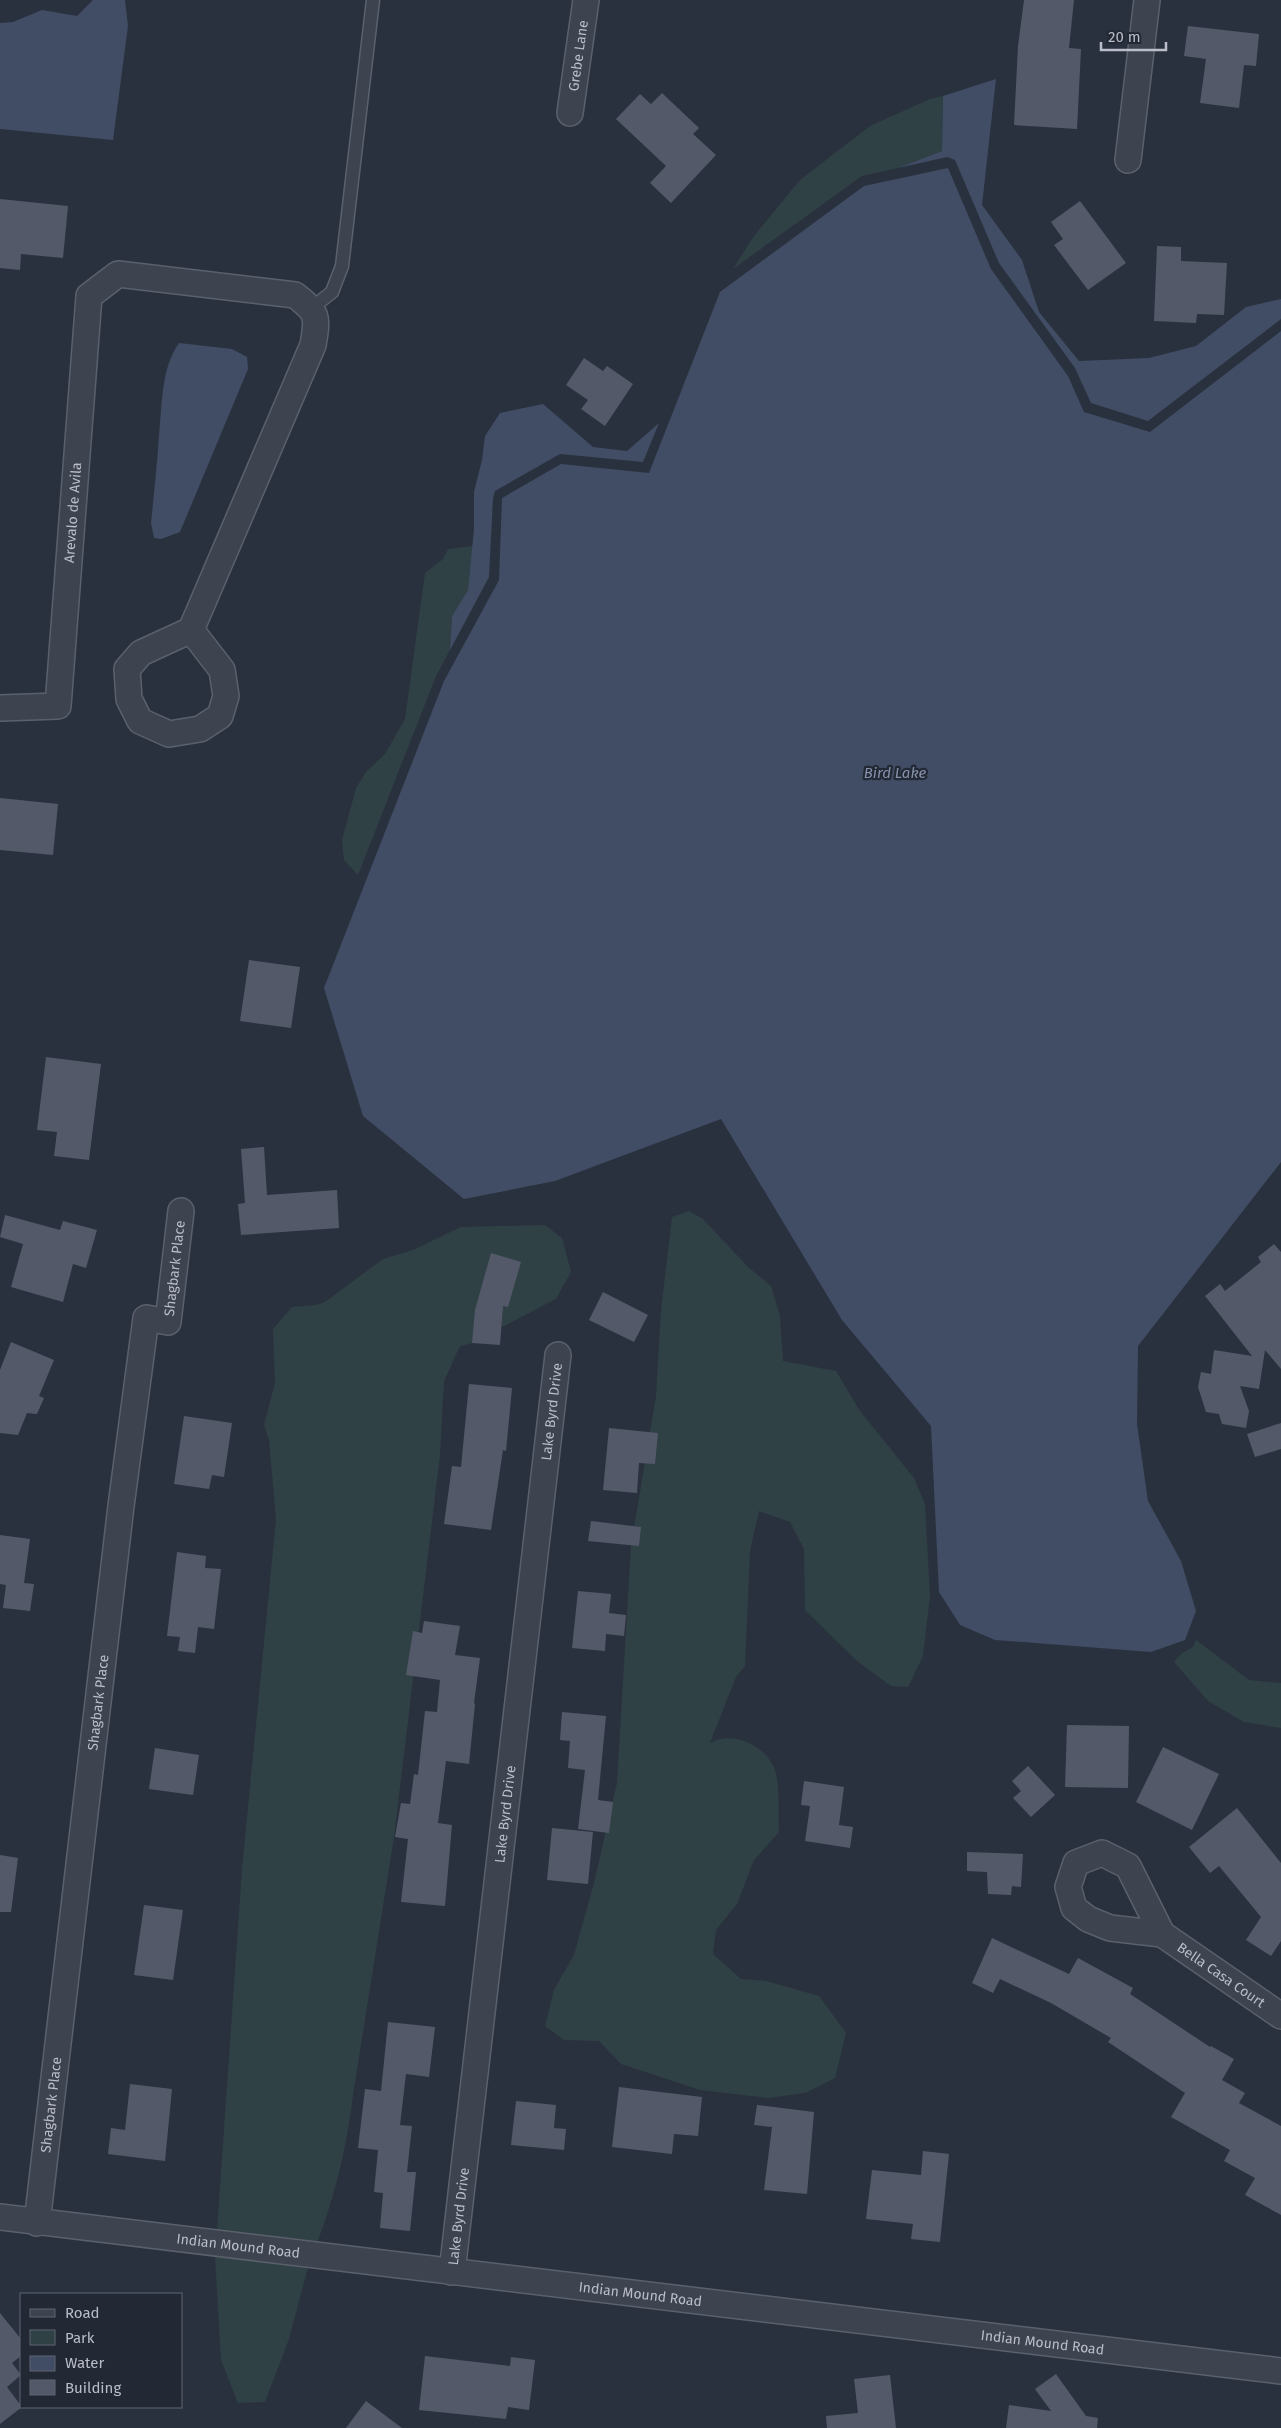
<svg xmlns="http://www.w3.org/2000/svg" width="1281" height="2428" font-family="'Fira Sans',sans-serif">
  <rect width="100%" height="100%" fill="#2a313e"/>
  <path fill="#2f4144" d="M943 96 942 151 898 168 862 176 733 269 754 236 800 180 870 126 930 99Z
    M473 546 468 590 452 616 450 650 436 676 358 875 344 860 342 840 356 788 366 772 385 754 405 719 425 573 443 559 448 549Z
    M689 1211 703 1219 748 1267 771 1286 780 1316 783 1361 836 1371 860 1411 914 1478 925 1504 930 1596 923 1656 908 1687 891 1686 857 1661 805 1610 804 1549 790 1522 759 1511 750 1551 745 1666 736 1677 710 1743C733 1729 770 1747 776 1774 780 1792 778 1814 779 1832L754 1860 737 1904 716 1930 713 1954 741 1979 766 1981 819 1996 846 2033 835 2078 805 2093 768 2098 700 2090 621 2064 599 2041 564 2040 545 2026 554 1990 574 1955 594 1883 617 1783 631 1546 656 1396 661 1310 672 1217Z
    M545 1225 562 1238 571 1272 556 1299 504 1326 483 1328 473 1343 460 1346 444 1381 440 1455 394 1837 353 2095C347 2147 335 2195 317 2243L217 2231 242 1869 276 1519 269 1440 264 1425 275 1383 273 1329 292 1307 316 1305 325 1302 383 1259 413 1250 461 1227Z
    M1196 1640 1249 1680 1281 1683V1728L1244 1722 1208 1701 1174 1662 1182 1653 1193 1647Z
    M215 2256 308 2267 289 2339 265 2402 238 2403 221 2360Z"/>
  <path fill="#414d65" d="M93 0H125L128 26 113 140 0 129V23L13 22 42 10 77 16Z
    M996 79 982 205 1022 260 1039 312 1079 361 1149 358 1196 346 1246 307 1281 299V319L1148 421 1091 403 1075 368 999 263 955 160 947 157 898 168 942 151 943 96Z
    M948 168 991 269 1068 376 1084 412 1150 432 1281 331V1162L1138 1346 1137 1424 1148 1501 1181 1561 1196 1611 1185 1640 1151 1652 995 1640 960 1625 939 1592 931 1426 842 1320 721 1119 555 1181 464 1199 363 1116 324 988 444 681 499 580 502 498 561 464 649 473 720 292 864 186Z
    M179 343 232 349 247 357 248 369 180 532 161 539 154 538 151 523C154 494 157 465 159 436 162 406 161 368 179 343Z
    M543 404 593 447 627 451 659 423 643 462 560 454 495 491 493 498 489 577 450 650 452 616 468 590 474 529V492L482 460 485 436 500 413Z"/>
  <path fill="#535969" d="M1024 0H1074L1069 48 1081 49 1077 129 1014 125 1018 46Z
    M1188 26 1259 34 1256 66 1244 65 1239 108 1200 103 1206 59 1184 56Z
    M662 93 699 128 693 134 716 155 671 203 650 183 666 166 616 119 640 94 651 104Z
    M0 199 68 206 63 258 21 254 20 270 0 268Z
    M1080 201 1126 263 1088 290 1054 245 1063 239 1051 222Z
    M1157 246 1181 247V261L1227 263 1224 315 1197 314 1196 323 1154 321Z
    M584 358 603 371 607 366 633 384 605 426 581 409 588 400 566 385Z
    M0 798 58 804 53 855 0 850Z
    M249 960 300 967 291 1028 240 1021Z
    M46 1057 101 1064 89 1160 54 1156 57 1132 37 1130Z
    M264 1147 267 1195 337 1190 339 1228 241 1235 238 1204 245 1203 241 1149Z
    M5 1215 60 1230 63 1221 97 1230 86 1268 73 1264 63 1302 11 1287 23 1244 0 1237Z
    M1274 1244 1281 1252V1369L1265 1350 1259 1389 1240 1386 1249 1411 1246 1428 1222 1424 1219 1414 1206 1412 1198 1387 1201 1372 1211 1374 1214 1350 1252 1356 1205 1296 1220 1284 1225 1291 1261 1262 1258 1257Z
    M491 1253 521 1262 508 1307 503 1306 500 1345 472 1343 475 1310Z
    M603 1292 648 1315 634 1342 589 1320Z
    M11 1342 54 1360 39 1396 44 1398 37 1414 27 1413 18 1435 0 1433V1370Z
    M469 1384 512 1388 506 1451 503 1450 491 1530 444 1524 452 1466 461 1467Z
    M184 1416 232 1423 224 1477 212 1475 209 1489 174 1484Z
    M1281 1423V1449L1255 1457 1247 1434Z
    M609 1428 658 1433 655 1464 639 1463 637 1493 603 1490Z
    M591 1521 641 1527 639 1546 588 1541Z
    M0 1535 30 1539 24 1583 34 1584 30 1611 3 1608 6 1585 0 1584Z
    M177 1552 206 1556 205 1568 221 1569 214 1629 198 1627 195 1653 178 1651 180 1637 167 1636Z
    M578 1591 611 1594 609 1613 626 1615 624 1636 606 1634 605 1651 572 1648Z
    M424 1621 460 1626 455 1655 480 1658 474 1703 475 1704 469 1764 446 1761 438 1823 452 1825 445 1906 401 1902 408 1839 395 1837 401 1803 410 1804 414 1774 418 1775 425 1711 437 1712 440 1680 406 1675 413 1631 422 1633Z
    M562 1712 606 1716 598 1800 613 1802 609 1833 578 1829 585 1770 568 1768 570 1741 560 1740Z
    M1067 1725 1129 1726 1128 1788 1065 1787Z
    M1163 1747 1219 1774 1192 1830 1136 1802Z
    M155 1748 199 1755 193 1795 149 1789Z
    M1028 1766 1055 1795 1031 1817 1013 1798 1021 1791 1012 1781Z
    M804 1781 844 1787 839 1825 853 1827 850 1848 805 1841 810 1806 801 1805Z
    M1237 1808 1281 1863V1941L1271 1956 1246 1940 1261 1917 1219 1866 1210 1873 1189 1847Z
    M552 1828 593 1832 588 1884 547 1880Z
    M967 1852 1023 1854 1021 1887 1012 1886 1011 1895 988 1894 987 1872 967 1871Z
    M0 1855 18 1858 11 1912H0Z
    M144 1905 183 1910 173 1980 134 1975Z
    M992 1938 1069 1974 1078 1958 1133 1988 1130 1994 1210 2047 1211 2046 1234 2059 1222 2080 1245 2093 1239 2103 1281 2126V2215L1245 2195 1255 2178 1224 2161 1230 2150 1171 2117 1185 2093 1108 2042 1111 2038 1051 2003 1000 1979 993 1993 972 1983Z
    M388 2022 435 2027 429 2077 406 2074 400 2125 412 2126 407 2172H416L410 2231 380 2228 383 2193 374 2192 378 2150 358 2148 365 2089 381 2091Z
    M130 2084 172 2089 165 2161 108 2154 111 2128 125 2130Z
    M619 2087 702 2097 698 2136 674 2134 672 2154 612 2147Z
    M516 2101 556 2105 554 2128 566 2129 564 2150 511 2145Z
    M757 2105 814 2112 807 2194 764 2190 772 2127 754 2125Z
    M923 2151 949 2154 940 2242 911 2239 913 2224 866 2219 872 2170 921 2175Z
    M0 2313 21 2339V2356L12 2363 21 2375 7 2387 22 2407 0 2424Z
    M425 2356 510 2366 511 2357 535 2360 529 2410 508 2407 506 2419 419 2410Z
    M1056 2374 1086 2416 1098 2418 1097 2428H1006L1009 2405 1051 2411 1035 2389Z
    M890 2375 896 2428H827L826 2416 858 2413 854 2379Z
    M366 2401 402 2428H346Z"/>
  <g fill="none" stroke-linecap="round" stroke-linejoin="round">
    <g stroke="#5b616c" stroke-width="15">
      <path id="lane" d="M312 308 332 292 342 266 373 0"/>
    </g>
    <g stroke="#5b616c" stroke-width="28">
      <g id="street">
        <path id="s1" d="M570 113 586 0"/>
        <path d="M1128 160 1147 0"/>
        <path id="s2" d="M0 708 58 706 89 296 118 274 295 295C318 313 318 316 313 345L191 630 222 670 226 696 220 716 200 729 169 734 140 721 129 699 127 669 141 653 191 630"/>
        <path id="s3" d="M1162 1934 1128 1866 1102 1853 1076 1863 1068 1887 1074 1908 1088 1919 1110 1928 1162 1934 1281 2016"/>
        <path id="s4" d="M0 2217 1281 2371"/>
        <path id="s5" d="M37 2223 121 1506 146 1318 168 1322 181 1211"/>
        <path id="s6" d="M452 2272 558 1355"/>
      </g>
    </g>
    <use href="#lane" stroke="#3d434f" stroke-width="12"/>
    <use href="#street" stroke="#3d434f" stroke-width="25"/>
  </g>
  <g text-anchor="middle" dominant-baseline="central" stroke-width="4.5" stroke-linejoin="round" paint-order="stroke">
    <g font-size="14" fill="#babec9" stroke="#222834">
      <text stroke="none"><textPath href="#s1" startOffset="58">Grebe Lane</textPath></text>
      <text stroke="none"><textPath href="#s2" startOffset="252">Arevalo de Avila</textPath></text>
      <text stroke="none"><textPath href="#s5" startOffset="988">Shagbark Place</textPath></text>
      <text stroke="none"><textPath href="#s6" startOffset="866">Lake Byrd Drive</textPath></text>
      <text stroke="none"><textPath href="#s5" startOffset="524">Shagbark Place</textPath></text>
      <text stroke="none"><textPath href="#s6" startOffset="461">Lake Byrd Drive</textPath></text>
      <text stroke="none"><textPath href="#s3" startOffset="346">Bella Casa Court</textPath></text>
      <text stroke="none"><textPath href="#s5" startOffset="119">Shagbark Place</textPath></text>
      <text stroke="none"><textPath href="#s6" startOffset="56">Lake Byrd Drive</textPath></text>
      <text stroke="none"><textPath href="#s4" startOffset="240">Indian Mound Road</textPath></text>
      <text stroke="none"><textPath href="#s4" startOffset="645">Indian Mound Road</textPath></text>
      <text stroke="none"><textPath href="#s4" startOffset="1050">Indian Mound Road</textPath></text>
    </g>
    <g font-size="15" font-style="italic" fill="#8692ac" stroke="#222834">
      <text x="895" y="773">Bird Lake</text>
    </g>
  </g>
  <rect x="20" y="2293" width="162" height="115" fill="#222834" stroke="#5f6470"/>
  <rect x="30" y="2309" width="25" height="8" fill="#3d434f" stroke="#5f6470"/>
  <text x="65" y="2318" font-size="15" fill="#babec9">Road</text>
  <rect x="30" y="2330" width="25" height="15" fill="#2f4144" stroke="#5f6470"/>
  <text x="65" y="2343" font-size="15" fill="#babec9">Park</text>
  <rect x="30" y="2356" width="25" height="15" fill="#414d65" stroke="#5f6470"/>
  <text x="65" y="2368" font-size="15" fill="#babec9">Water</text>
  <rect x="30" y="2380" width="25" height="15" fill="#535969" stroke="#5f6470"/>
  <text x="65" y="2393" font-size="15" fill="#babec9">Building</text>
  <path d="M1101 42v8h65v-8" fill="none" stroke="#babec9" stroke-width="2.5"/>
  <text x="1108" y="42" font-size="15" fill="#babec9" stroke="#222834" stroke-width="4" paint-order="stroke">20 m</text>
</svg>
